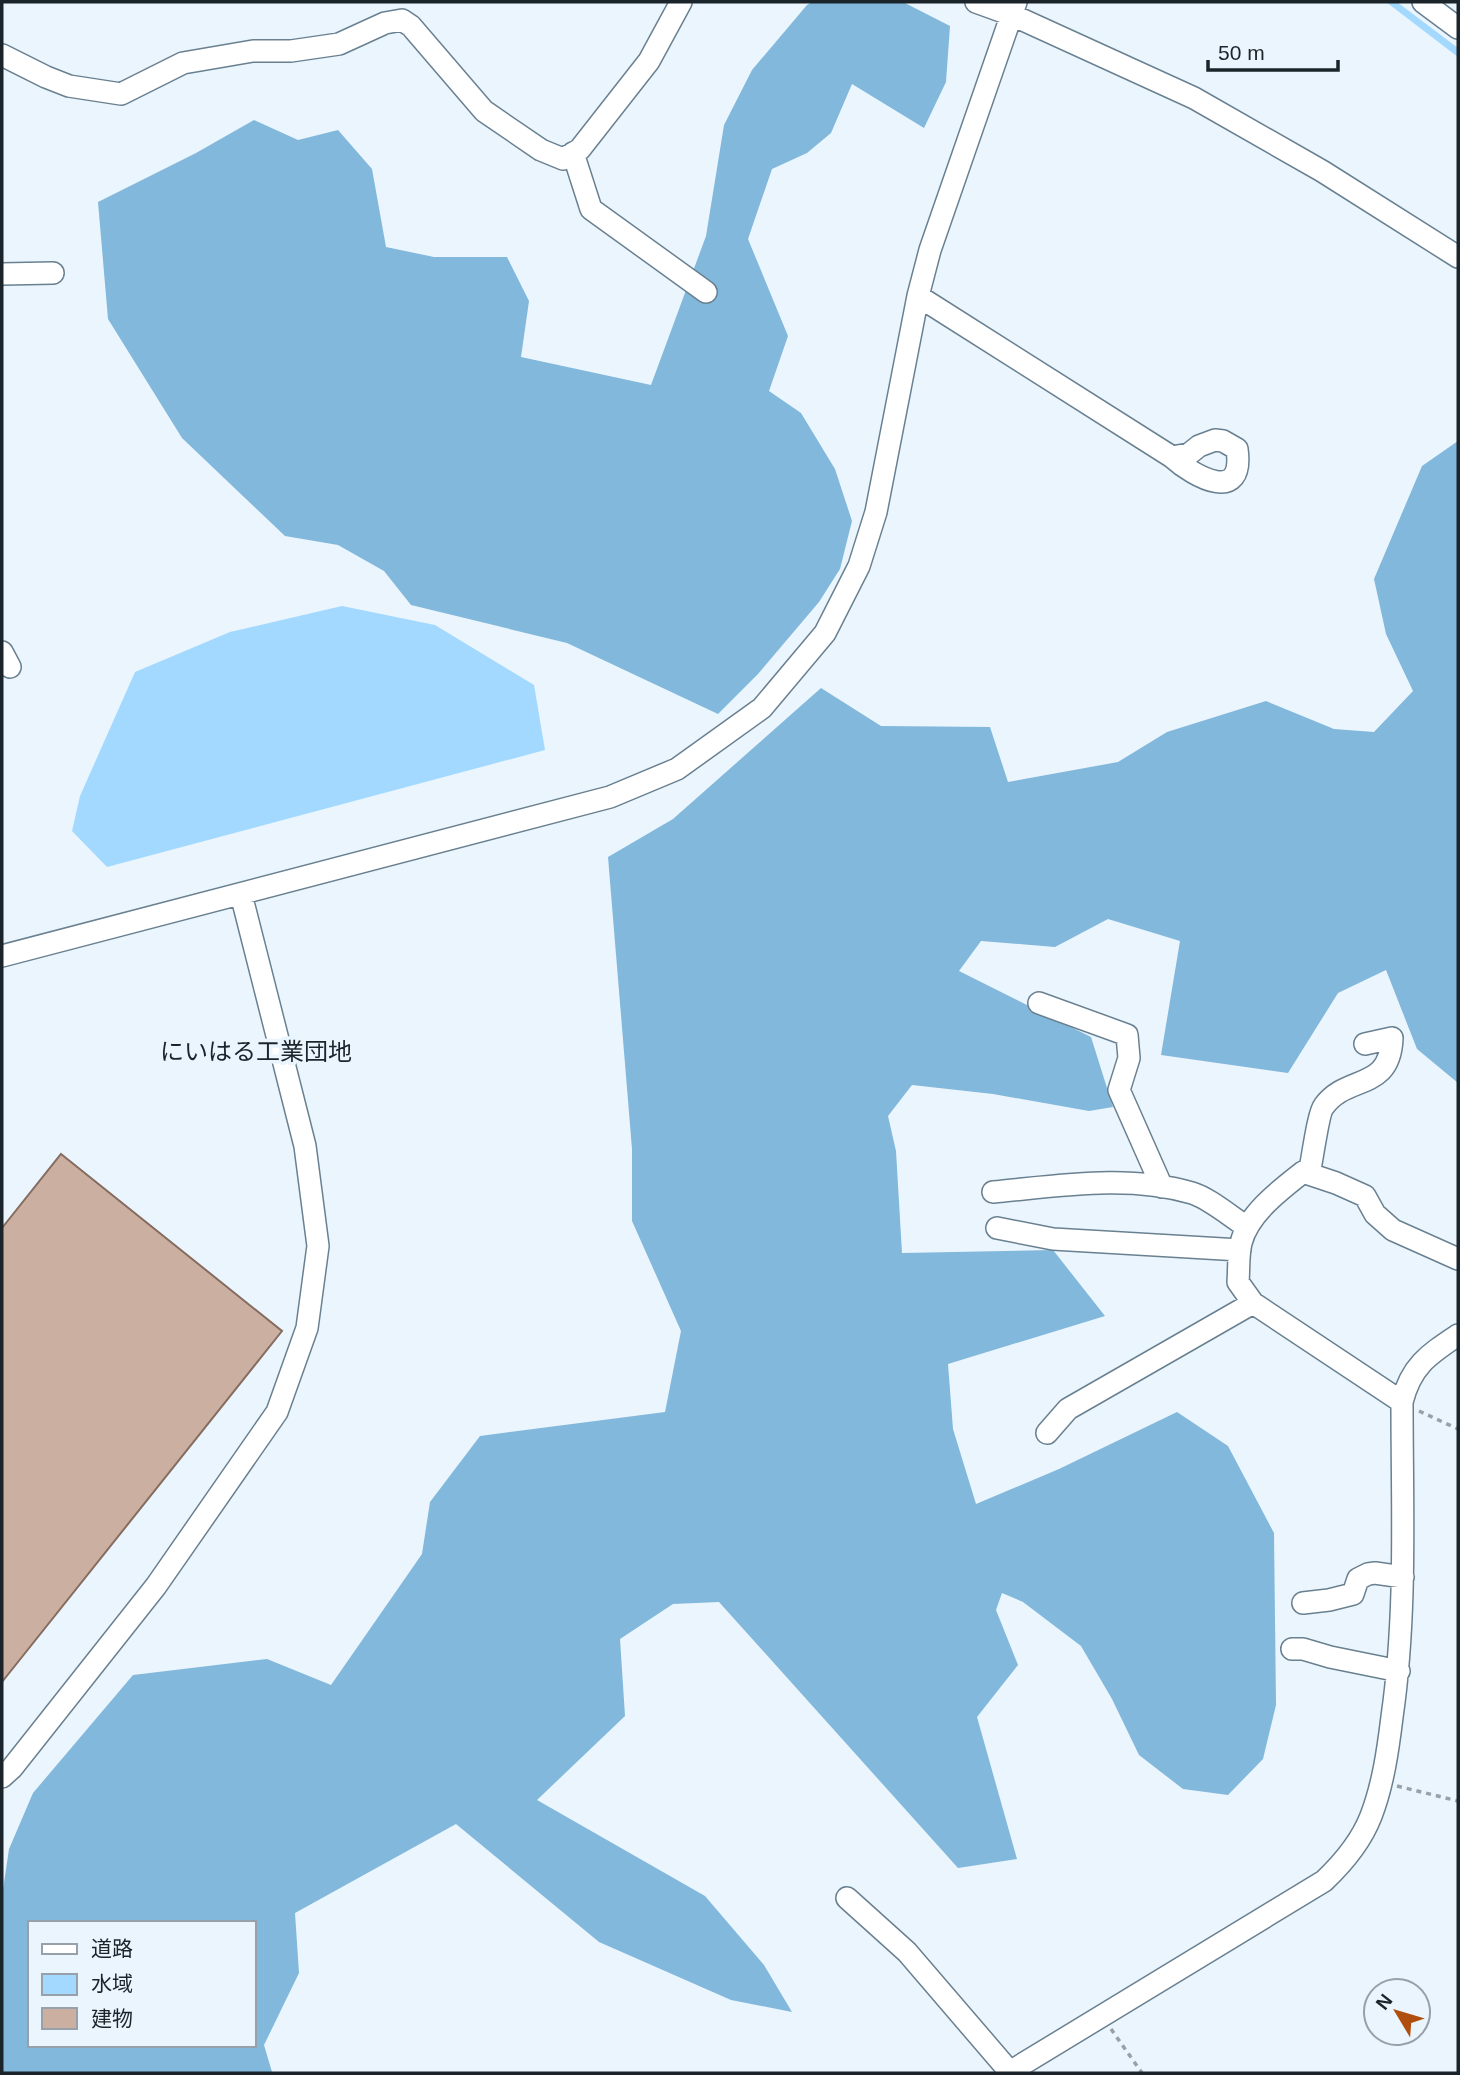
<svg xmlns="http://www.w3.org/2000/svg" width="1460" height="2075" font-family="Helvetica,'Noto Sans JP',sans-serif">
  <rect width="100%" height="100%" fill="#ebf5fd"/>
  <path fill="#82b8dc" fill-rule="evenodd" d="M812 2H903L950 26 946 82 924 128 852 84 831 133 807 153 772 169 748 239 788 336 769 391 801 413 835 469 852 521 840 569 819 602 758 674 718 714 567 643 411 605 384 571 338 545 285 536 182 438 108 319 98 202 196 153 254 120 298 140 338 130 372 169 386 247 434 257H507L529 301 521 357 651 385 706 236 724 125 752 70 807 5Z
    M1458 441V1083L1417 1049 1386 970 1338 993 1288 1073 1161 1055 1180 941 1108 919 1055 947 981 941 959 971 1091 1037 1113 1107 1089 1111 993 1094 912 1085 888 1116 896 1151 902 1253 1053 1250 1105 1316 948 1364 953 1429 976 1504 1059 1469 1177 1412 1228 1446 1274 1533 1276 1705 1263 1759 1228 1795 1183 1789 1139 1755 1112 1699 1081 1646 1023 1602 1002 1593 996 1610 1018 1665 977 1717 1017 1859 958 1868 719 1602 673 1604 620 1639 625 1716 537 1800 705 1896 764 1965 792 2012 731 2000 599 1942 456 1824 295 1913 299 1973 264 2045 272 2072 276 2073H2V1896L9 1849 33 1793 133 1675 267 1659 331 1685 422 1554 430 1502 480 1436 665 1412 681 1331 632 1221V1149L608 857 673 819 821 688 881 726 990 727 1008 782 1118 762 1167 732 1266 701 1334 729 1374 732 1413 691 1386 634 1374 579 1422 466ZM30 1923H254V2045H30Z"/>
  <path fill="#a3d9ff" d="M1386 2H1397L1458 48V57Z
    M342 606 435 625 534 685 545 750 107 867 72 831 80 796 135 672 230 632Z"/>
  <path fill="#cbafa1" stroke="#856c60" stroke-width="2" d="M61 1154 282 1331 2 1682V1228Z"/>
  <g fill="none" stroke-linecap="round" stroke-linejoin="round">
    <g stroke="#698091" stroke-width="24">
      <path id="minor" d="M976 2 1012 15 1194 98 1322 171 1458 257
        M1423 2 1458 28
        M2 55 46 77 69 86 121 94 183 63 253 51H291L339 44 385 23 402 20 411 26 484 111 541 150 563 159 580 149 649 61 681 2
        M573 153 591 209 706 292
        M2 274 53 273
        M918 296 1172 457C1194 477 1245 505 1237 449L1223 441 1215 440 1199 446 1189 454 1172 457
        M2 652 10 667
        M2 956 610 797 677 769 762 708 825 633 859 566 876 512 918 296 930 250 1016 2
        M1039 1003 1127 1035 1129 1058 1119 1090 1162 1187
        M1309 1174C1312 1162 1318 1113 1324 1106 1347 1074 1390 1092 1392 1038L1365 1044
        M993 1192C1058 1186 1128 1174 1192 1193 1209 1198 1231 1217 1247 1227
        M997 1228 1053 1239 1240 1250
        M1402 1402 1253 1303 1238 1282C1239 1270 1238 1255 1241 1243 1248 1214 1280 1190 1303 1172L1336 1183 1365 1196 1375 1214 1393 1230 1458 1259
        M1047 1433 1068 1409 1253 1303
        M1303 1603 1329 1600 1353 1594 1358 1579 1368 1574 1375 1573 1403 1577
        M1292 1649H1303L1330 1657 1399 1671
        M2 1777 12 1768 156 1586 277 1412 307 1328 318 1246 305 1146 241 894
        M847 1898 907 1952 1010 2072
        M1008 2073 1324 1881C1344 1862 1361 1842 1371 1816 1383 1785 1388 1750 1392 1717 1407 1613 1402 1507 1402 1402 1411 1366 1428 1355 1458 1335"/>
    </g>
    <path stroke="#97a1a8" stroke-width="3.5" stroke-dasharray="5 5" stroke-linecap="butt" d="M1419 1411 1458 1429
      M1397 1786 1458 1801
      M1111 2029 1142 2073"/>
    <use href="#minor" stroke="#fff" stroke-width="21"/>
  </g>
  <g text-anchor="middle" dominant-baseline="central" stroke-width="7" stroke-linejoin="round" paint-order="stroke">
    <g font-size="24" fill="#1b242b" stroke="#ebf5fd">
      <text x="256" y="1051">にいはる工業団地</text>
    </g>
  </g>
  <rect width="1460" height="2075" fill="none" stroke="#1b242b" stroke-width="7"/>
  <rect x="28" y="1921" width="228" height="126" fill="#ebf5fd" stroke="#98a1a9" stroke-width="2"/>
  <rect x="42" y="1944" width="35" height="10" fill="#ffffff" stroke="#98a1a9" stroke-width="2"/>
  <text x="91" y="1956" font-size="21" fill="#1b242b">道路</text>
  <rect x="42" y="1974" width="35" height="21" fill="#a3d9ff" stroke="#98a1a9" stroke-width="2"/>
  <text x="91" y="1991" font-size="21" fill="#1b242b">水域</text>
  <rect x="42" y="2008" width="35" height="21" fill="#cbafa1" stroke="#98a1a9" stroke-width="2"/>
  <text x="91" y="2026" font-size="21" fill="#1b242b">建物</text>
  <g transform="translate(1397 2012) rotate(308)"><circle r="33" fill="#ebf5fd" stroke="#98a1a9" stroke-width="2"/>
  <path d="M0-5L12 26L0 18L-12 26Z" fill="#b04f0d"/>
  <text y="-10" font-size="19" font-weight="bold" text-anchor="middle" fill="#1b242b">N</text>
  </g>
  <path d="M1208 60v10h130v-10" fill="none" stroke="#1b242b" stroke-width="3.5"/>
  <text x="1218" y="60" font-size="21" fill="#1b242b" stroke="#ebf5fd" stroke-width="5" paint-order="stroke">50 m</text>
</svg>
